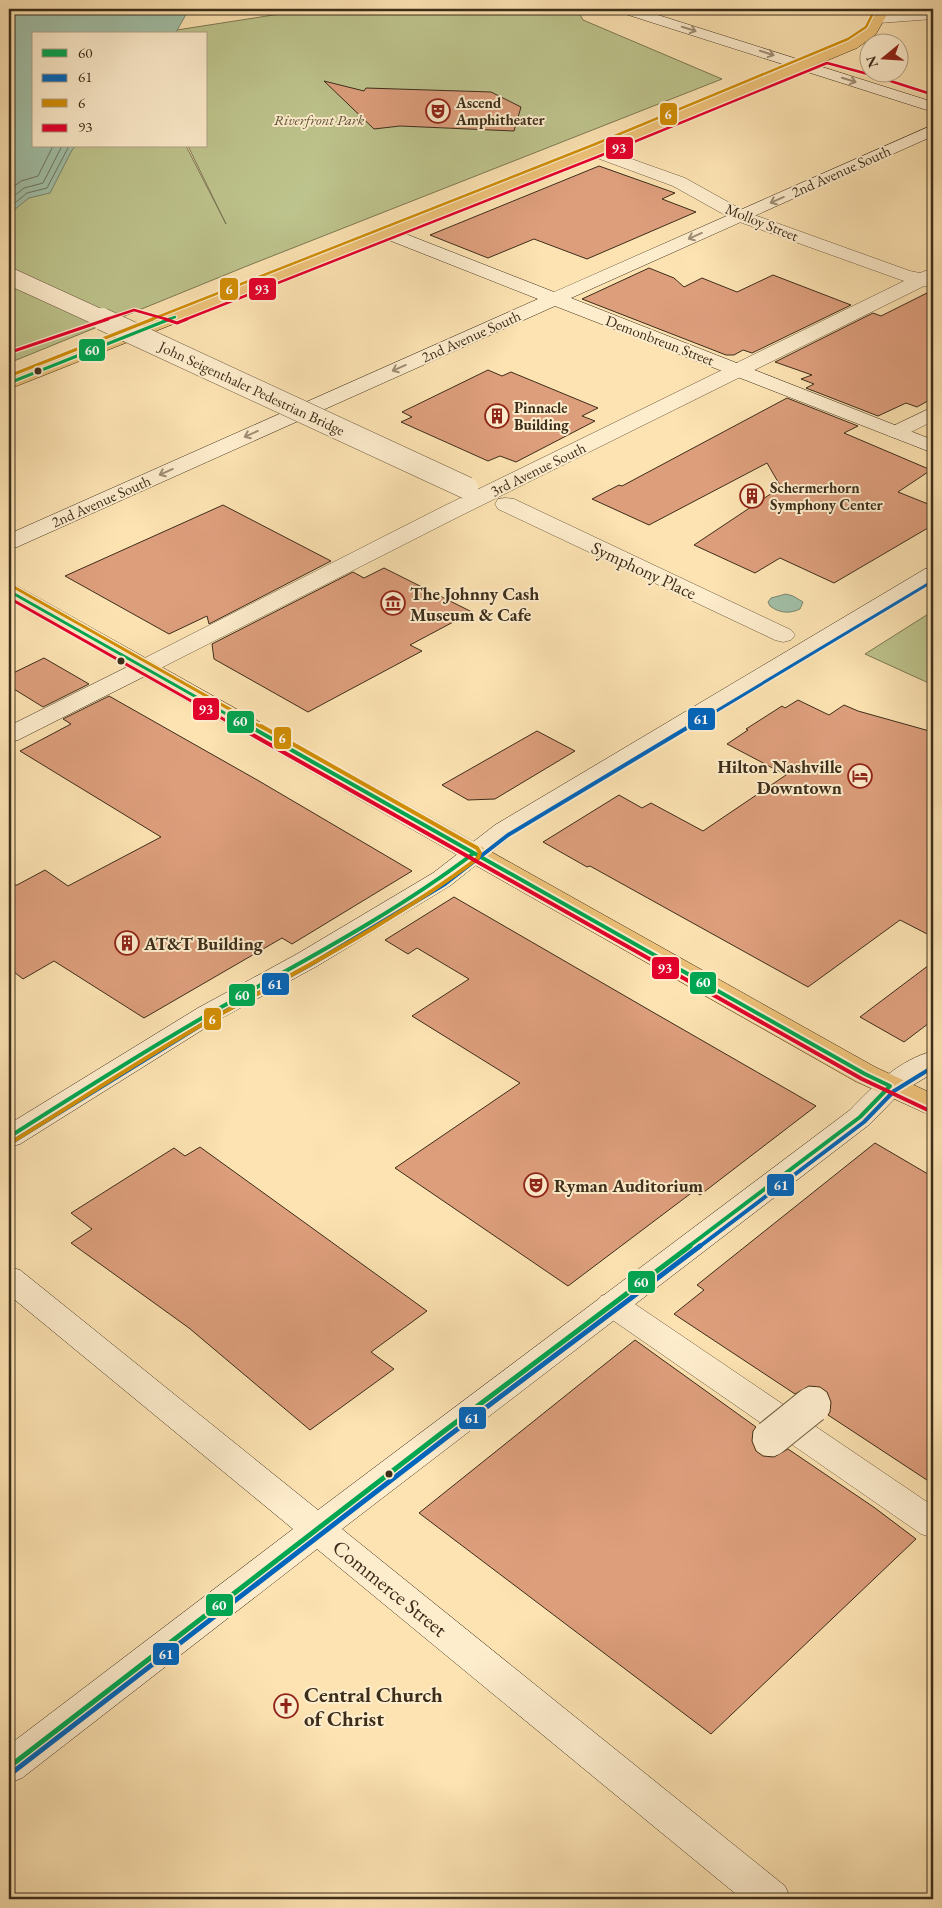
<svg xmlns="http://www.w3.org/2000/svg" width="942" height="1908" font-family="'EB Garamond',serif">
  <rect width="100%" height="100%" fill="#fde3b2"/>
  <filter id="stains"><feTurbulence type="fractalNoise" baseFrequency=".004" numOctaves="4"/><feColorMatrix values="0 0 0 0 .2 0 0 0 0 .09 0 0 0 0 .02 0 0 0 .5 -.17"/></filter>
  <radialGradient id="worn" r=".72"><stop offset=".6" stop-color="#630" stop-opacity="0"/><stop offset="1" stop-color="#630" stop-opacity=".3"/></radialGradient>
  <path fill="#bec48d" stroke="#7d7854" d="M312 9H577L583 20 722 79 247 266 9 363V213L76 146H186L226 224 188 146H206V34H163L164 32Z
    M933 611V685L865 654Z"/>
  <path fill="#a1bfa7" stroke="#79856f" d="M9 9H189L175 34H34V146H76L72 150 50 193 29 198 9 214Z
    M786 594 793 596 803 602 800 609C790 614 779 613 770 606L768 602 771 598Z"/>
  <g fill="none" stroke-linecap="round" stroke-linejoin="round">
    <path stroke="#6e7660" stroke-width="1" d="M9 190 21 181 38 176 53 146
      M9 200 24 188 43 183 62 146
      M9 208 27 193 47 188 69 146"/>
  </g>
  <path fill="#dd9e7c" stroke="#3c2d1a" d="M324 81 364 91 366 88 491 92 521 107 514 131 400 126 374 129Z
    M599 166 675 193 662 199 696 212 587 259 534 239 488 258 430 235Z
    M649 268 674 278 684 287 702 278 737 292 773 275 851 305 752 353 743 350 734 355H726L582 299Z
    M933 290V398L917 407 906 403 878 416 806 388 814 384 801 379 812 375 775 362 873 313 881 316Z
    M488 370 502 376 511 372 598 408 582 416 595 421 516 462 500 456 488 461 401 422 412 417 402 412Z
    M787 398 858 426 844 433 931 470 898 492 933 506V525L834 583 780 558 755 573 694 545 781 487 767 463 649 525 592 499 619 485 622 486Z
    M223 505 331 561 209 624 207 616 169 634 65 576Z
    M384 568 472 612 410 645 422 651 308 712 214 659 212 644 353 572 364 578Z
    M44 658 89 684 43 707 9 686V675Z
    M109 696 259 781 412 871 292 944 282 938 144 1018 54 961 23 979 9 968V885H17L45 870 68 886 161 837 20 751 71 724 63 719Z
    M798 700 829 715 844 705 858 711 933 732V937L900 920 808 987 590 866 587 867 543 842 619 795 642 808 651 803 703 831 786 775 727 744 748 730 746 729 782 706 785 708Z
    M537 731 575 751 495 799 468 800 442 785Z
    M454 897 644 1007 816 1106 700 1195 694 1191 568 1286 395 1168 520 1083 412 1016 469 979 417 948 408 954 385 940Z
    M933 962V1020L904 1042 860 1017Z
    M875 1143 933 1177V1484L828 1415 830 1412 831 1402 827 1392 820 1387 809 1386 795 1394 674 1314 704 1290 697 1285Z
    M200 1147 427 1311 371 1352 394 1369 310 1430 189 1328 71 1243 92 1229 71 1213 174 1148 185 1156Z
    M635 1340 756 1427 753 1431 752 1441 756 1451 763 1456 774 1457 788 1449 875 1508 916 1539 711 1734 419 1513Z"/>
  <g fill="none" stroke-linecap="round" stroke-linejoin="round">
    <g stroke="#6c5a40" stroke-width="1">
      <path id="street" d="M933 9V19L879 23 874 21 871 18 874 15 879 13Z
        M595 146 685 178 746 212 910 271 920 273 933 268V286H924L458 517 153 672 145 674 137 672 133 667 137 662 442 507 904 281 734 220 673 186 589 155 586 151 589 147Z
        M933 407V421L903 436 896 438 889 436 886 432 889 428Z
        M506 498 514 499 791 630 795 635 791 640 783 642 775 640 498 509 495 504 498 499Z
        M612 1293 623 1296 933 1506V1538L921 1534 601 1312 596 1304 601 1296Z"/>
    </g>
    <g stroke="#3c2d1a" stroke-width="1">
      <path id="secondary" d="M617 9H639L933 102V112L619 12Z
        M933 125V136L571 298 933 440V453L555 306 17 547 9 549V534L538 299 381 237 378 233 381 229 387 228 393 229 554 292Z
        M933 567V583L513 835 451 885 317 966 218 1020 20 1144 9 1147V1124L198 1008 297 954 433 873 495 825 925 569Z
        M145 660 153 662 157 667 153 672 18 740 9 742V726L137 662Z
        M933 1051V1073L900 1093 870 1124 342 1529 785 1886 791 1899H742L317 1549 22 1778 9 1783V1745L293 1529 9 1295V1267L20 1270 318 1510 850 1110C873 1086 899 1060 933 1051Z"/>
    </g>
    <g stroke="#3c2d1a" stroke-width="1">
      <path id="primary" d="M875 9H890L876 34 857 48 601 155 9 389V376L589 147 845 42 865 27Z
        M9 584 17 586 875 1067 933 1094V1115L923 1112 855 1081 9 600Z"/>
    </g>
    <use href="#street" fill="#feedcd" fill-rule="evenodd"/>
    <use href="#secondary" fill="#feedcd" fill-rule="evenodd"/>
    <use href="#primary" fill="#eec279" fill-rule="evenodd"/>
    <g stroke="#6c5a40" stroke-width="18" stroke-linecap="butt">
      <path id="street-bridge-far2" d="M9 276 105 320"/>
    </g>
    <g stroke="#6c5a40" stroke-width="23" stroke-linecap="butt">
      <path id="street-bridge-far1" d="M102 319 467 488"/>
    </g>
    <g stroke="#6c5a40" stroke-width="38" stroke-linecap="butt">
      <path id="street-bridge" d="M771 1438 812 1405"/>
    </g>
    <use href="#street-bridge-far2" stroke="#feedcd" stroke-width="17"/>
    <use href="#street-bridge-far1" stroke="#feedcd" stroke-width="22"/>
    <use href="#street-bridge" stroke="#feedcd" stroke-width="36"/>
    <g stroke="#feedcd" stroke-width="5">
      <path id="bus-1-far3" d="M167 320 175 317"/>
    </g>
    <g stroke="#feedcd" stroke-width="6">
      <path id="bus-1-far2" d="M9 383 170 319
        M9 591 251 728"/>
    </g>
    <g stroke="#feedcd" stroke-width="8">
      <path id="bus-1-far1" d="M249 726 865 1074 890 1086 860 1117 688 1247
        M9 1137C75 1095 141 1053 209 1014 299 963 391 916 474 853"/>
    </g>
    <g stroke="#feedcd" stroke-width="9">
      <path id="bus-1" d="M9 1767 443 1432 690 1246"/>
    </g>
    <g stroke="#feedcd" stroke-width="6">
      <path id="bus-2-far2" d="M688 728 933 581"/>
    </g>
    <g stroke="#feedcd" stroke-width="8">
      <path id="bus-2-far1" d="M12 1142 211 1019 310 965 445 884 508 835 690 726
        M699 1247 864 1122 894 1091 933 1067"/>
    </g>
    <g stroke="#feedcd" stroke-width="9">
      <path id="bus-2" d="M13 1772 447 1437 700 1246"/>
    </g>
    <g stroke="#feedcd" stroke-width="5">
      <path id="bus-3-far2" d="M150 320 593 145 848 39 866 27 875 9"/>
    </g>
    <g stroke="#feedcd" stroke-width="6">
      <path id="bus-3-far1" d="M9 376 153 319
        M12 586 263 728"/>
    </g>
    <g stroke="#feedcd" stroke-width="8">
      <path id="bus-3" d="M12 1142C79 1101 144 1057 212 1019 303 968 395 921 478 858L480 853 477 848 261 726"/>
    </g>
    <g stroke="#feedcd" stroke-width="5">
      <path id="bus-4-far2" d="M881 78 931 94
        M104 320 134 310 169 320
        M184 320 597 157 827 63 868 74"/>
    </g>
    <g stroke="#feedcd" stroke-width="6">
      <path id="bus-4-far1" d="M165 319 177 323 187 319
        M11 352 108 319
        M9 598 239 728"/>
    </g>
    <g stroke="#feedcd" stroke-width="8">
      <path id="bus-4" d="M237 726 862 1079 930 1111"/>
    </g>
    <use href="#bus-1-far3" stroke="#00a651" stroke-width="2.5"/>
    <use href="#bus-1-far2" stroke="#00a651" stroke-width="3"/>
    <use href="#bus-1-far1" stroke="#00a651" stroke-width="4"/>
    <use href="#bus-1" stroke="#00a651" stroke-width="5"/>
    <use href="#bus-2-far2" stroke="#0065bd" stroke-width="3"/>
    <use href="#bus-2-far1" stroke="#0065bd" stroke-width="4"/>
    <use href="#bus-2" stroke="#0065bd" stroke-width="5"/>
    <use href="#bus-3-far2" stroke="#d28e05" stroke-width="2.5"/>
    <use href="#bus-3-far1" stroke="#d28e05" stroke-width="3"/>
    <use href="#bus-3" stroke="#d28e05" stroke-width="4"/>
    <use href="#bus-4-far2" stroke="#e4002b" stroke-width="2.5"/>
    <use href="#bus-4-far1" stroke="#e4002b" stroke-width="3"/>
    <use href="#bus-4" stroke="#e4002b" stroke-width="4"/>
  </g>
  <defs><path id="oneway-shaft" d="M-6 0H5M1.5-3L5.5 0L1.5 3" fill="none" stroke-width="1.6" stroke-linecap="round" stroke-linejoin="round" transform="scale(1.25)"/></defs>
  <g stroke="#9d8d74">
    <use href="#oneway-shaft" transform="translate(689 29) rotate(17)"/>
    <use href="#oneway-shaft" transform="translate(767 53) rotate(18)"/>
    <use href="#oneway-shaft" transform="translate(849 80) rotate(17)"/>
    <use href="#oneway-shaft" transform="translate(777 200) rotate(156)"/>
    <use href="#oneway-shaft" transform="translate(695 236) rotate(156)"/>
    <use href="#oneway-shaft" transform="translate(399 368) rotate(156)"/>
    <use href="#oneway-shaft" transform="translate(251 434) rotate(156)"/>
    <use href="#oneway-shaft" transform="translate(166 472) rotate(156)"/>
  </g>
  <defs>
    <g id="theatre-ring" transform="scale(1.25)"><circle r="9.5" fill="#feedcd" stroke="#8f2418" stroke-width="1.5"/><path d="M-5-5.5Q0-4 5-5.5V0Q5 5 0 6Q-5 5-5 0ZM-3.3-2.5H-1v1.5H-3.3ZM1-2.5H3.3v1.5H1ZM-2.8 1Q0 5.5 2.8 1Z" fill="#8f2418"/></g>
    <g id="building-ring" transform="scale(1.25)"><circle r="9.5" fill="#feedcd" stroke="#8f2418" stroke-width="1.5"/><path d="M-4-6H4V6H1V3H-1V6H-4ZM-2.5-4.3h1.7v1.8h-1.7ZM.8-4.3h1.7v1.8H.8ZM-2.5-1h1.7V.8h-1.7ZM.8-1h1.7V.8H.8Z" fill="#8f2418"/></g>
    <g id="museum-ring" transform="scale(1.25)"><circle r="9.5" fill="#feedcd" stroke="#8f2418" stroke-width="1.5"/><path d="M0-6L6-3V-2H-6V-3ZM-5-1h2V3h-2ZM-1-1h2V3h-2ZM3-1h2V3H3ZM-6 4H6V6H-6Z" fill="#8f2418"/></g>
    <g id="hotel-ring" transform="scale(1.25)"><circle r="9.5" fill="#feedcd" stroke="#8f2418" stroke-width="1.5"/><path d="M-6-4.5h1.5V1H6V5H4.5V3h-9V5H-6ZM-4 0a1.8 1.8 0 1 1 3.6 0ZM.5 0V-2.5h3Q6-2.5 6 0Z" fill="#8f2418"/></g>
    <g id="church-ring" transform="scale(1.25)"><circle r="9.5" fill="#feedcd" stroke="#8f2418" stroke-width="1.5"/><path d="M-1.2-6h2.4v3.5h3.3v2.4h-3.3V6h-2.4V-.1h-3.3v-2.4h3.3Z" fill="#8f2418"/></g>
  </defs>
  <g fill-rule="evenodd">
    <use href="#theatre-ring" x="438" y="111"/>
    <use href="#building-ring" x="497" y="416"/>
    <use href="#building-ring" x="752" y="496"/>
    <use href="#museum-ring" x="393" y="603"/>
    <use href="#hotel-ring" x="860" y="776"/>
    <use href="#building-ring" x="127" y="943"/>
    <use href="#theatre-ring" x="536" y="1185"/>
    <use href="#church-ring" x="286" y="1706"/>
  </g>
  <g fill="#3c2d1a" stroke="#feedcd" stroke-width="2">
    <circle cx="38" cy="371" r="4.5"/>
    <circle cx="121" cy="661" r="4.5"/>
    <circle cx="389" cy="1474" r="4.5"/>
  </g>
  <g text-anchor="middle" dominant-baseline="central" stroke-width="4" stroke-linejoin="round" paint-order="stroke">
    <g font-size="15" font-weight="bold" fill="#3c2d1a" stroke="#feedcd" text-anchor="start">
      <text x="456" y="102">Ascend<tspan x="456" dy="17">Amphitheater</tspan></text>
      <text x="514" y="407">Pinnacle<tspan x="514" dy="17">Building</tspan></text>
      <text x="770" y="487">Schermerhorn<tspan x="770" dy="17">Symphony Center</tspan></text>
    </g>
    <g font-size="15" font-style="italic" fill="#5c5337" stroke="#feedcd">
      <text x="319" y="119">Riverfront Park</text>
    </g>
    <g font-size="15" fill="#3c2d1a" stroke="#feedcd">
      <text transform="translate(841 171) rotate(-24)">2nd Avenue South</text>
      <text transform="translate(762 222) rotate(22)">Molloy Street</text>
      <text transform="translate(471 336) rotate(-24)">2nd Avenue South</text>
      <text transform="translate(660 340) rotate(21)">Demonbreun Street</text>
      <text transform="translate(252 388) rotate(25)">John Seigenthaler Pedestrian Bridge</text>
      <text transform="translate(538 469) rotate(-26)">3rd Avenue South</text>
      <text transform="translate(101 501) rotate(-24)">2nd Avenue South</text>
    </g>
    <g font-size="18" fill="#3c2d1a" stroke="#feedcd">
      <text transform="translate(644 570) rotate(25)">Symphony Place</text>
    </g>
    <g font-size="18" font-weight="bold" fill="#3c2d1a" stroke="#feedcd" text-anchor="start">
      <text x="410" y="593">The Johnny Cash<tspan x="410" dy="21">Museum &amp; Cafe</tspan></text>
      <text x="842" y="766" text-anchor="end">Hilton Nashville<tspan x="842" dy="21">Downtown</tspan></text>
      <text x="144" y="943">AT&amp;T Building</text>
      <text x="554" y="1185">Ryman Auditorium</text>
    </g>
    <g font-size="21" fill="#3c2d1a" stroke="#feedcd">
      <text transform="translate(390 1588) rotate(39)">Commerce Street</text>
    </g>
    <g font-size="21" font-weight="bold" fill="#3c2d1a" stroke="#feedcd" text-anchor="start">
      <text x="304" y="1694">Central Church<tspan x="304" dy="24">of Christ</tspan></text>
    </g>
  </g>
  <g stroke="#feedcd" stroke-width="2">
    <rect x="659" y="102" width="19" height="24" rx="5" fill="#d28e05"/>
    <rect x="605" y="136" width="29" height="24" rx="5" fill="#e4002b"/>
    <rect x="219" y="277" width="20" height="24" rx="5" fill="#d28e05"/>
    <rect x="248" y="277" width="29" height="24" rx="5" fill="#e4002b"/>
    <rect x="78" y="338" width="28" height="24" rx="5" fill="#00a651"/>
    <rect x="192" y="697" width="28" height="24" rx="5" fill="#e4002b"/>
    <rect x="687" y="707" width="29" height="24" rx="5" fill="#0065bd"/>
    <rect x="226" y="710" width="29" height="24" rx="5" fill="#00a651"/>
    <rect x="273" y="726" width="19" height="24" rx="5" fill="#d28e05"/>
    <rect x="651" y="956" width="29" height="24" rx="5" fill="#e4002b"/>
    <rect x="689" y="971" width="28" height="24" rx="5" fill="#00a651"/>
    <rect x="261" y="972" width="29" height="24" rx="5" fill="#0065bd"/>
    <rect x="228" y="983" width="28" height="24" rx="5" fill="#00a651"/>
    <rect x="203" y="1007" width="19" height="24" rx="5" fill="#d28e05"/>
    <rect x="766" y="1173" width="29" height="24" rx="5" fill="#0065bd"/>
    <rect x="627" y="1270" width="29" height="24" rx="5" fill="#00a651"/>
    <rect x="458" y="1406" width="29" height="24" rx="5" fill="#0065bd"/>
    <rect x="205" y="1593" width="29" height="24" rx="5" fill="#00a651"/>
    <rect x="152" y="1642" width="28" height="24" rx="5" fill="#0065bd"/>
  </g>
  <g font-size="14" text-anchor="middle" font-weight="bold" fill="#fff">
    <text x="668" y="119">6</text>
    <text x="619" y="153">93</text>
    <text x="229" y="294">6</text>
    <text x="262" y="294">93</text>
    <text x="92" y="355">60</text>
    <text x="206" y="714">93</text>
    <text x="701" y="724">61</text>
    <text x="240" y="726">60</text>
    <text x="282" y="743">6</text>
    <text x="665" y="973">93</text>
    <text x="703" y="987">60</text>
    <text x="275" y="989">61</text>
    <text x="242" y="1000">60</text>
    <text x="212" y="1024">6</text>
    <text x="781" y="1190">61</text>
    <text x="641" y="1287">60</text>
    <text x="472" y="1423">61</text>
    <text x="219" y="1610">60</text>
    <text x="166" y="1659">61</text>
  </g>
  <rect width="942" height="1908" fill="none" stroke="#fde3b2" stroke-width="30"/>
  <rect x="10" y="10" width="922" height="1888" fill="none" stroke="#3c2d1a" stroke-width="2.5"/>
  <rect x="15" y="15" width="912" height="1878" fill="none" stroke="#3c2d1a"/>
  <rect x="32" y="32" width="175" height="115" fill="#feedcd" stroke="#b0a085"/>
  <rect x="42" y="49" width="25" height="8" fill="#00a651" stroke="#b0a085"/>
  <text x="78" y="58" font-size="15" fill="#3c2d1a">60</text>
  <rect x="42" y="74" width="25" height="8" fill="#0065bd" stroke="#b0a085"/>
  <text x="78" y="82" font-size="15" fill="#3c2d1a">61</text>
  <rect x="42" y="99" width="25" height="8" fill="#d28e05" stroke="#b0a085"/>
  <text x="78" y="108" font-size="15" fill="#3c2d1a">6</text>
  <rect x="42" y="124" width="25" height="8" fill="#e4002b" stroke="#b0a085"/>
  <text x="78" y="132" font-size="15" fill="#3c2d1a">93</text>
  <g transform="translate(884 58) rotate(252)"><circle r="24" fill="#feedcd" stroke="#b0a085"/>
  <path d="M0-4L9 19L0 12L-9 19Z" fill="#8f2418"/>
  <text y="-8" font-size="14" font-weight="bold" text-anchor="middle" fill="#3c2d1a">N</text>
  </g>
  <rect width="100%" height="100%" filter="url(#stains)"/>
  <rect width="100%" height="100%" fill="url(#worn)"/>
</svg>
